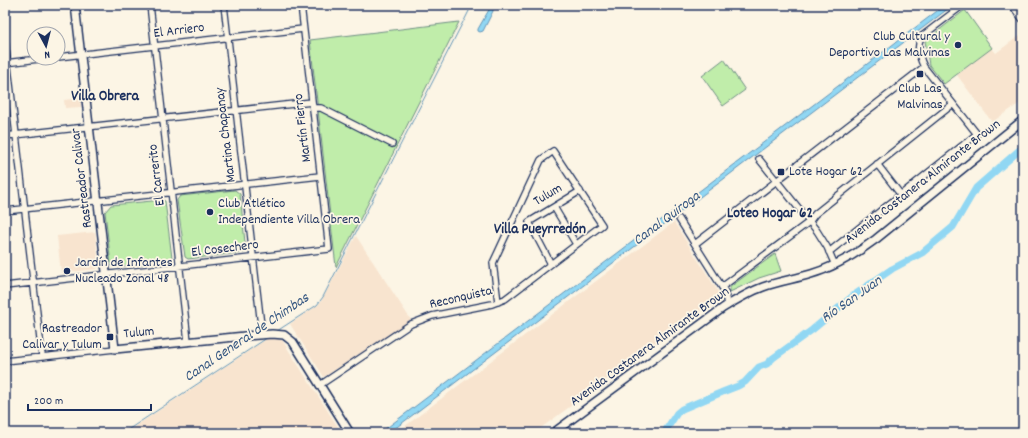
<svg xmlns="http://www.w3.org/2000/svg" width="1028" height="438" font-family="Dekko,sans-serif">
  <rect width="100%" height="100%" fill="#fcf5e5"/>
  <filter id="ink" filterUnits="userSpaceOnUse"><feTurbulence type="fractalNoise" baseFrequency=".025" numOctaves="2"/><feDisplacementMap in="SourceGraphic" scale="8" xChannelSelector="R" yChannelSelector="G"/><feConvolveMatrix kernelMatrix="1 2 1 2 8 2 1 2 1" color-interpolation-filters="sRGB"/></filter>
  <g filter="url(#ink)">
    <path fill="#f8e4cf" d="M1023 33V101L992 122 957 75 992 48 996 53Z
      M80 98 81 107 65 108 64 100Z
      M674 222 719 293 718 298 534 433H396Z
      M95 232 99 266 97 269 61 273 57 236Z
      M356 236 411 320 324 377 290 324 318 305 322 300Z
      M271 336 282 340 342 433H125Z"/>
    <path fill="#c0edaa" stroke="#6e8e84" d="M965 10 992 48 944 84 929 65 925 41Z
      M459 22 336 267 310 40Z
      M724 59 745 90 723 106 702 76Z
      M235 190 240 194 246 252 188 259 185 257 177 200 180 196Z
      M162 200 165 201 172 258 170 261 113 267 111 265 105 212 111 205Z
      M775 254 781 271 759 278 730 292V287Z"/>
    <path fill="#91d7f3" stroke="#6294b7" d="M945 5H953L389 433H380Z
      M490 8H493V11L483 31 480 32 478 31V29Z"/>
    <g fill="none" stroke-linecap="round" stroke-linejoin="round">
      <path stroke="#6294b7" stroke-width="1" d="M464 21 472 5
        M277 331 317 305 323 297 463 22
        M123 433 267 338"/>
      <path stroke="#91d7f3" stroke-width="7" d="M665 433 666 430 677 413 682 409 725 391 738 386 745 382 759 367 767 364 773 358 812 330 853 296 892 269 922 253 953 227 976 188 1023 147"/>
      <g stroke="#1b2f5e" stroke-width="8">
        <path id="minor" d="M150 5 188 341
          M224 5 262 334
          M1012 5 1023 20
          M5 41 42 356
          M58 57 303 29
          M5 63 47 58
          M313 108H321L392 144
          M5 136 312 102
          M759 159 817 231 827 247 835 265
          M877 164 901 195
          M554 207 576 244
          M5 211 320 176
          M679 219 725 292 727 306
          M695 244 924 67
          M829 252 977 134 924 67C919 57 916 47 921 37L963 5
          M551 264 529 222 580 191
          M5 286 329 249 301 5
          M722 287 809 222 815 214 953 104
          M5 361 115 349
          M320 385 411 324 432 316 492 304 505 299 602 225 553 151 541 160 493 263 498 302"/>
      </g>
      <g stroke="#1b2f5e" stroke-width="10">
        <path id="major" d="M75 5 115 349 245 336 272 334 284 335 293 342 350 433
          M553 433 723 308C736 300 749 292 763 287 779 281 795 279 811 274 835 267 856 254 876 239L1023 120"/>
      </g>
      <use href="#minor" stroke="#fcf5e5" stroke-width="5.5"/>
      <use href="#major" stroke="#fcf5e5" stroke-width="7"/>
    </g>
  </g>
  <g fill="#1b2f5e" stroke="#fcf5e5" stroke-width="1.5">
    <circle cx="958" cy="45" r="4"/>
    <rect x="916" y="70" width="8" height="8" rx="2"/>
    <rect x="777" y="168" width="8" height="8" rx="2"/>
    <circle cx="210" cy="212" r="4"/>
    <circle cx="67" cy="271" r="4"/>
    <rect x="106" y="333" width="8" height="8" rx="2"/>
  </g>
  <g text-anchor="middle" dominant-baseline="central" stroke-width="3.5" stroke-linejoin="round" paint-order="stroke">
    <g font-size="14" fill="#1b2f5e" stroke="#fcf5e5">
      <text transform="translate(179 31) rotate(-7)">El Arriero</text>
      <text transform="translate(303 128) rotate(-97)">Martín Fierro</text>
      <text transform="translate(226 135) rotate(-97)">Martina Chapanay</text>
      <text transform="translate(157 175) rotate(-97)">El Carrerito</text>
      <text transform="translate(82 178) rotate(-97)">Rastreador Calivar</text>
      <text transform="translate(923 182) rotate(-38)">Avenida Costanera Almirante Brown</text>
      <text transform="translate(548 195) rotate(-31)">Tulum</text>
      <text transform="translate(225 249) rotate(-7)">El Cosechero</text>
      <text transform="translate(461 298) rotate(-13)">Reconquista</text>
      <text transform="translate(139 333) rotate(-6)">Tulum</text>
      <text transform="translate(650 347) rotate(-36)">Avenida Costanera Almirante Brown</text>
    </g>
    <g font-size="14" fill="#1b2f5e" stroke="#fcf5e5" text-anchor="start">
      <text x="950" y="37" text-anchor="end">Club Cultural y<tspan x="950" dy="16">Deportivo Las Malvinas</tspan></text>
      <text x="920" y="89" text-anchor="middle">Club Las<tspan x="920" dy="16">Malvinas</tspan></text>
      <text x="789" y="172">Lote Hogar 62</text>
      <text x="218" y="204">Club Atlético<tspan x="218" dy="16">Independiente Villa Obrera</tspan></text>
      <text x="75" y="263">Jardín de Infantes<tspan x="75" dy="16">Nucleado Zonal 48</tspan></text>
      <text x="102" y="329" text-anchor="end">Rastreador<tspan x="102" dy="16">Calivar y Tulum</tspan></text>
    </g>
    <g font-size="15" font-weight="bold" fill="#1b2f5e" stroke="#fcf5e5">
      <text x="105" y="97">Villa Obrera</text>
      <text x="770" y="214">Loteo Hogar 62</text>
      <text x="540" y="230">Villa Pueyrredón</text>
    </g>
    <g font-size="15" font-style="italic" fill="#385983" stroke="#fcf5e5">
      <text transform="translate(667 219) rotate(-37)">Canal Quiroga</text>
      <text transform="translate(852 300) rotate(-35)">Río San Juan</text>
      <text transform="translate(247 338) rotate(-34)">Canal General de Chimbas</text>
    </g>
  </g>
  <rect width="1028" height="438" fill="none" stroke="#fcf5e5" stroke-width="20"/>
  <rect x="10" y="10" width="1008" height="418" fill="none" stroke="#1b2f5e" stroke-width="1.5" filter="url(#ink)"/>
  <g transform="translate(46 46) rotate(173)"><circle r="19" fill="#fcf5e5" stroke="#a2a6af"/>
  <path d="M0-3L7 15L0 10L-7 15Z" fill="#1b2f5e"/>
  <text y="-6" font-size="11" font-weight="bold" text-anchor="middle" fill="#1b2f5e">N</text>
  </g>
  <path d="M28 404v6h123v-6" fill="none" stroke="#1b2f5e" stroke-width="2"/>
  <text x="34" y="404" font-size="12" fill="#1b2f5e" stroke="#fcf5e5" stroke-width="3" paint-order="stroke">200 m</text>
</svg>
